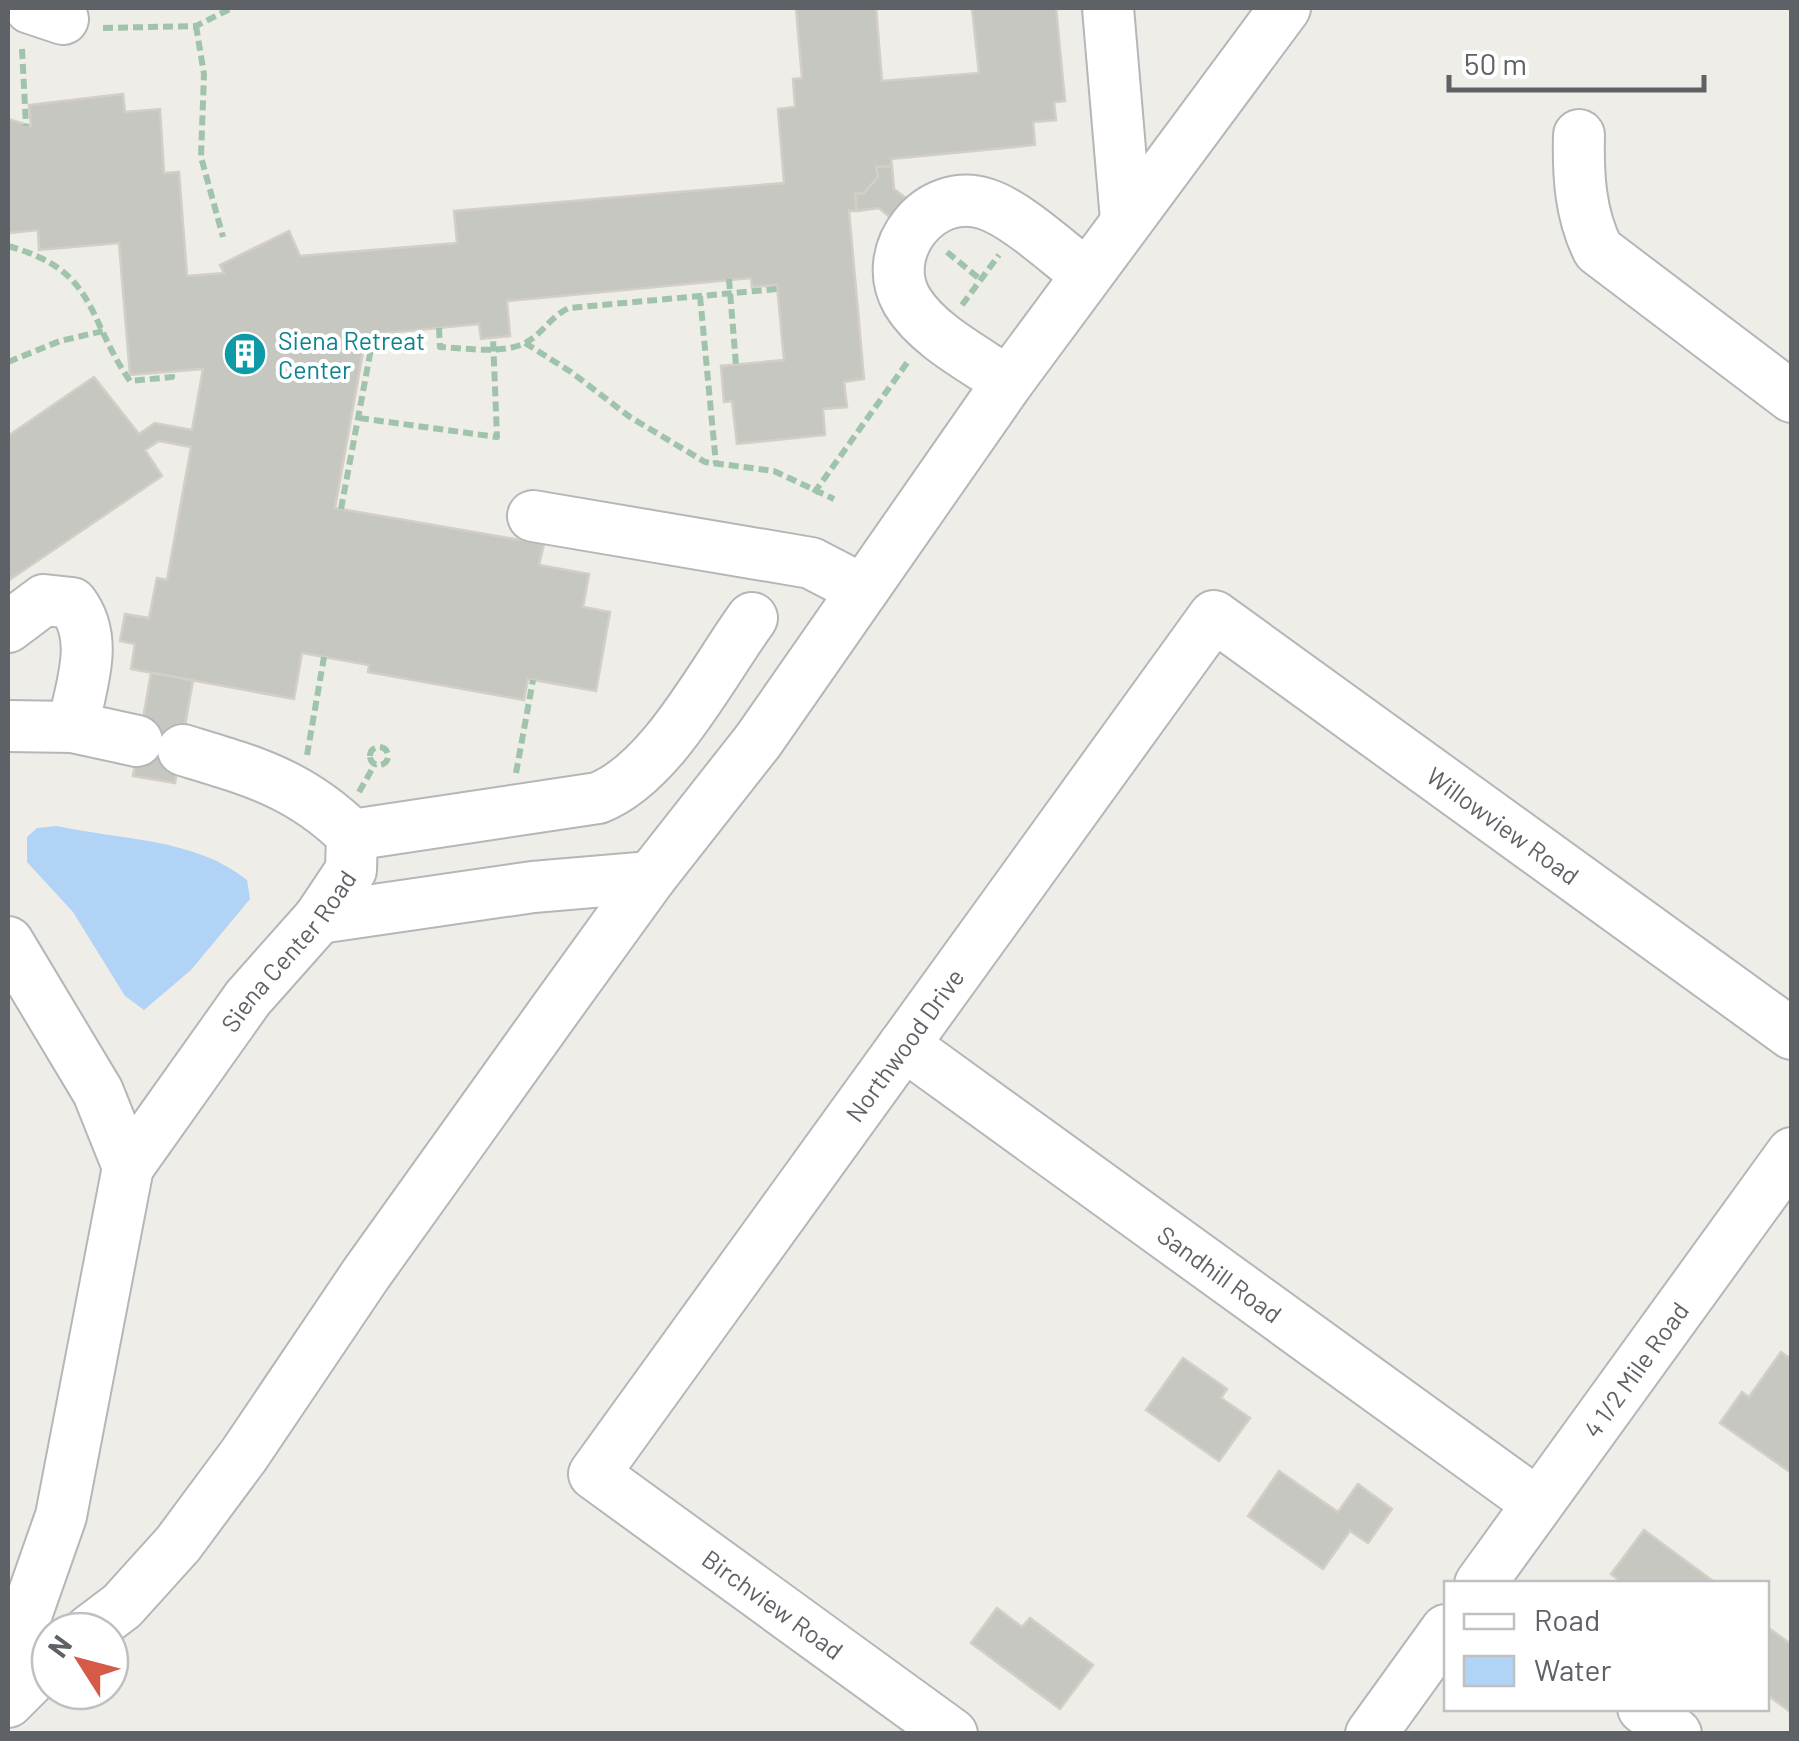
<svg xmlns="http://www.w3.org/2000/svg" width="1799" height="1741" font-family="Barlow,sans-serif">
  <rect width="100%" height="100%" fill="#efede7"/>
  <path fill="#b1d3f5" d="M57 826C120 840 195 838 247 880L250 899 191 970 144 1010 125 996 73 912 27 862V837L37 828Z"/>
  <path fill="#c7c7c1" stroke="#d3cfc6" stroke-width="2.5" d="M796 8H876L882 81 979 73 972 8H1056L1065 101 1054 102 1056 120 1033 122 1035 145 891 159 892 166 876 167 878 177 864 193 855 194 857 211H849L864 379 844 382 847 407 823 409 825 435 737 444 732 401 724 402 721 366 784 360 777 285 752 287 751 278 507 301 510 336 481 339 479 324 366 335 335 508 544 544 539 565 589 574 583 607 610 612 596 691 528 679 524 700 368 672 369 665 302 653 294 699 131 669 135 644 120 641 125 614 149 618 157 578 167 580 191 447 159 441 145 450 162 476 8 581V436L94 377 139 434 155 423 192 430 203 369 130 375 119 243 39 250 38 230 8 233V119L31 126 29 105 123 94 125 112 160 109 164 173 179 172 187 276 224 273 220 265 289 231 300 256 457 243 454 211 784 183 778 109 795 107 793 79 802 78Z
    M892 166 894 189 915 205 899 225 879 208 857 211 855 194 864 193 878 177 876 167Z
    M151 673 193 680 175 783 133 776Z
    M1781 1352 1792 1360 1790 1472 1720 1423 1742 1392 1749 1397Z
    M1183 1358 1227 1389 1221 1398 1250 1418 1219 1461 1146 1410Z
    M1279 1471 1338 1512 1358 1484 1392 1509 1368 1543 1350 1531 1323 1569 1248 1516Z
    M1644 1530 1713 1581 1711 1584H1624L1611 1574Z
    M997 1608 1022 1627 1030 1618 1093 1665 1060 1709 971 1643Z
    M1766 1626 1792 1645V1713L1766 1694Z"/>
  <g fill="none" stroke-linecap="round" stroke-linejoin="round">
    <g stroke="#b4b6ba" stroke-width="54">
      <g id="minor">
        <path d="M30 8 63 19"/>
        <path d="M1108 8 1126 220"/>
        <path d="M1579 135C1578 175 1580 214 1598 250L1792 397"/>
        <path d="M1008 382C976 360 928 336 907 301 878 251 930 185 986 204 1017 214 1059 254 1086 274"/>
        <path d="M533 516 811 563 863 590"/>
        <path d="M8 627 44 600 72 603C100 639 81 685 73 727"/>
        <path d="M8 726 73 727 137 741"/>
        <path d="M352 835 598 798C662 773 712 673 752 618"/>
        <path d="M319 918 533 887 651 877"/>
        <path id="s1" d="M8 942 98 1092 128 1167 248 998 319 918 351 870 352 835C299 783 252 771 183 750"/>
        <path id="s2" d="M904 1045 1537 1503"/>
        <path id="s3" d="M1480 1584 1792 1153"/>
        <path d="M89 1631 122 1606 178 1544 244 1455 366 1274 557 1007 651 877 758 741 1008 382 1285 8"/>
        <path d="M8 1667 61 1516 128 1167"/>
        <path d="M8 1702 50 1660"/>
        <path d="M1643 1708 1676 1734"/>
        <path id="s4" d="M952 1734 594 1474 1214 616 1792 1034"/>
        <path d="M1371 1734 1446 1630"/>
      </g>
    </g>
    <path stroke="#a0c3ac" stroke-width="6" stroke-dasharray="10 5" stroke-linecap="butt" d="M196 26 204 74 201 157 223 237
      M103 28 196 26 232 8
      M22 49 26 126
      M8 246C98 271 85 316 130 381L172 377V372
      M947 252 981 280
      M729 279 736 365
      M700 296 716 464
      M962 305 999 255
      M439 328 440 347C466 348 503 355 527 342 543 333 551 316 569 308L777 289
      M525 343 571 372 630 417 705 462 774 471 834 499
      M8 362 60 341 103 331
      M359 418 497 437 493 338
      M814 493 909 360
      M341 509 371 349 363 348
      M370 756a9 9 0 1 1 18 0a9 9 0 1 1-18 0Z
      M307 755 324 657
      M516 773 533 680
      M359 792 375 764"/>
    <use href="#minor" stroke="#fff" stroke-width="50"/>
  </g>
  <defs>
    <g id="building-disc" transform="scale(2.25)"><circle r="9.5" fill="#0f9aa8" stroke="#fff"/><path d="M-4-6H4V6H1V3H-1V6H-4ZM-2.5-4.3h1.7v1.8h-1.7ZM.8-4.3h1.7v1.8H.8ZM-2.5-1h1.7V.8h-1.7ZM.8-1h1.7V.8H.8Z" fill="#fff"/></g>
  </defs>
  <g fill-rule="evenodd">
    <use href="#building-disc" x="245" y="354"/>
  </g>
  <g text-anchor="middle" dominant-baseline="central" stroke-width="8" stroke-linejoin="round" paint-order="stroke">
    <g font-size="25" fill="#0d838f" stroke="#fff" text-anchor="start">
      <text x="278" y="340">Siena Retreat<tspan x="278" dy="29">Center</tspan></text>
    </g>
    <g font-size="25" fill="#5e6165" stroke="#fff">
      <text stroke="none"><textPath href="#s4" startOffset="1858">Willowview Road</textPath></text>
      <text stroke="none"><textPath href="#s1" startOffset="525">Siena Center Road</textPath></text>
      <text stroke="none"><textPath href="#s4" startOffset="972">Northwood Drive</textPath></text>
      <text stroke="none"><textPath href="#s2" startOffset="390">Sandhill Road</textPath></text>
      <text stroke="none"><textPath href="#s3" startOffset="265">4 1/2 Mile Road</textPath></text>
      <text transform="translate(773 1604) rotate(36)">Birchview Road</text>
    </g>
  </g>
  <rect width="1799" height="1741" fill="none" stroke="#5e6165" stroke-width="20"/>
  <rect x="1444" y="1581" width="325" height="130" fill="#ffffff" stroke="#bfc0c1" stroke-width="2.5"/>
  <rect x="1464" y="1614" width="50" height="15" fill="#ffffff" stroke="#bfc0c1" stroke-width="2.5"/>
  <text x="1534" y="1631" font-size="30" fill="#5e6165">Road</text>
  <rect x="1464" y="1656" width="50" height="30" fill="#b1d3f5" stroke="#bfc0c1" stroke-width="2.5"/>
  <text x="1534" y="1681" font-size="30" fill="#5e6165">Water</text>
  <g transform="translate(80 1661) rotate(306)"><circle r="48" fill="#ffffff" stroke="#bfc0c1" stroke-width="2.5"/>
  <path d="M0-8L18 38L0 25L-18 38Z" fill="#d55a47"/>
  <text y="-15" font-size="28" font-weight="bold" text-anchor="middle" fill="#5e6165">N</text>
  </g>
  <path d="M1449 75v15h255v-15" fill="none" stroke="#5e6165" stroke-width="5"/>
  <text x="1464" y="75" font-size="30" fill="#5e6165" stroke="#ffffff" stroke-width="8" paint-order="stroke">50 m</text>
</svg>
